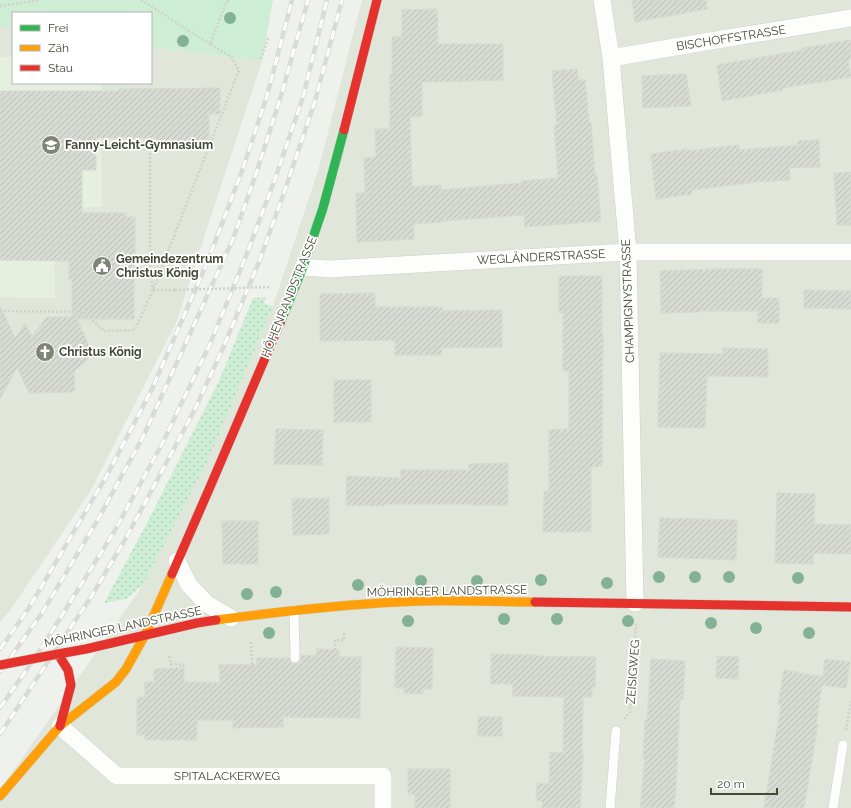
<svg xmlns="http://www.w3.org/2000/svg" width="851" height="808" font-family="Raleway,sans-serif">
  <defs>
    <pattern id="grass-dots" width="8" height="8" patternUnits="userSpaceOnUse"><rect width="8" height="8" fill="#cdedd4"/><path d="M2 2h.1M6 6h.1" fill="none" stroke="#b1cdb7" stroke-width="1.8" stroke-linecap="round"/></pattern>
    <pattern id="building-hatch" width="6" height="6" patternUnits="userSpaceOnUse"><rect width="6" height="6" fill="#d8dbd4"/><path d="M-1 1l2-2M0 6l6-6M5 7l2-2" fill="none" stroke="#bbbdb7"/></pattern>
  </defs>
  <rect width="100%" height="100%" fill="#eff2ec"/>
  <path fill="#e0e6d9" d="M362 0H851V808H0V790L143 585 210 456 273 306 318 171Z
    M0 27 13 29V83H151V47L262 61 176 323 90 492 11 609 0 622Z"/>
  <path fill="#e6f0de" d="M0 57H13V83H101L102 207 54 208 55 298 0 297Z"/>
  <path fill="url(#grass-dots)" d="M266 297 264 304 273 306 210 456 143 585 126 599 104 603 147 523 218 383 253 298Z"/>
  <path fill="#cdedd4" d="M0 0H273L262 61 151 47V13H13V29L0 27Z"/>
  <path fill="url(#building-hatch)" stroke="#d6dad2" d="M632 0H706L707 9 635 22Z
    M437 9 438 44H503V80L422 82V116L410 117 412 187 441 185V190L521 183V181L558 178 554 125H557L552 71 577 69 578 80H585L589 122H591L595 175H597L601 221 525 227 524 215 443 221V222L413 224 414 239 357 242 356 193H365L364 158 376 157 375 129H390V74H392V37H402V10Z
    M851 40V60H848L851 77 782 88V90L722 101 717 65 803 50 802 48Z
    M686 74 691 106 643 108 642 76Z
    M220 88V114H209V140H201V149H156V138H96V170H82V213H126V217H135V279H134V319H77L90 348V355L87 360 74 371 75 392 29 393 17 367 0 399V306L15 338 25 324 32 336 47 317H72V280H69V261L0 260V91H119V89Z
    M819 140 820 167 789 168 790 180 756 182 692 190V194L656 199 651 154 687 149V151L739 145V150L798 145V141Z
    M851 172V225H837L834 173Z
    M717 269H762V298H779V323H758V311H700V312L661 313 660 271Z
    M559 276H602V333H603L602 466 591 467V532H543L544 491H549V430L569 429V371H563V313H559Z
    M804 290 851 291V309L804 308Z
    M375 293V307H442V311L502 310V347L442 348V355H395V340L320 341V294Z
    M723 348 768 349V377L707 376 705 428 658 427 660 353 723 354Z
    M334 380H371V422H334Z
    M276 429 323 430 322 465 274 464Z
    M508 463V505H469V504H384V506L346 505 347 476 401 478V470H469V464Z
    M777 493 815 494 814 524 851 525V554L813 553V564L775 563Z
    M329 498V534L293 535 292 499Z
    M660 518 737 520 736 560 658 557Z
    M222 521H258V564H223Z
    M396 647 433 648 432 689H423V694L404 693V688H395Z
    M317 649 339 650V657H361L360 718 283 717V727L233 728V720H197V740H145V735H137V697H145V682H154V669L183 668 184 682 220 683 219 665 257 664V658H289L292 663 296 664 300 661 301 655 316 656Z
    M491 654 535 655V656L596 657 595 688H592V697H583L582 754H583L580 808H542V801L536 800 537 783 549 784 550 752 563 753 564 697 512 696 513 684H491Z
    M717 656 739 657 738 679 716 678Z
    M651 659 685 661 683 699H680L676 790 674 808H640L645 759 643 758 645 720H647Z
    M825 659 850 662 846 688 822 685 816 724H818L804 808H764L781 705H778L784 670 823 677Z
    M478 717H502V736H478Z
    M408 769H450V808H415V794H408Z"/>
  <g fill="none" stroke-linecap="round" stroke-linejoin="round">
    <g stroke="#cdd0c9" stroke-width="10">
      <path id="lane" d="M294 610 295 658
        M610 808 616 731
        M833 808 843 745"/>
    </g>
    <g stroke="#cdd0c9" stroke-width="18">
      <path id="street" d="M602 0 611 58 628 252 635 603
        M611 58 704 42 851 18
        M303 267 329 269 628 252H851
        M177 561 189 585 207 604 231 618
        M60 726 117 776H383V808"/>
    </g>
    <g stroke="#cbd2c5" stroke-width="10">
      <path id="fast" d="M280 323 303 267 323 208 344 130"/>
    </g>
    <g stroke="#cbd2c5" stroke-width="10">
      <path id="slow" d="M216 620C284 611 353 603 422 601 459 600 497 602 535 602
        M0 796 60 726 116 682 126 669 145 635 172 574"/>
    </g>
    <g stroke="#cbd2c5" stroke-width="10">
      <path id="jam" d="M344 130 377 0
        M172 574 210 487 280 323
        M535 602 851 607
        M60 726 71 685 68 670 58 654 86 649 197 623 216 620"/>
    </g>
    <path stroke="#cfd2cb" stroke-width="2.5" stroke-dasharray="2 2" stroke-linecap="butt" d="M141 0 210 44
      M0 6 39 0
      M261 59 269 36
      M150 133V268L153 290
      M153 290H175
      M0 311 84 312 104 331 135 330 153 290 239 70 231 57 210 44 226 3 229 0
      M251 642 252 668
      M335 650V640H344V631
      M169 656 171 664V669
      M171 664 183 665 184 676 181 675
      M624 719 630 712 636 624
      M846 730 851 701"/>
    <use href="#lane" stroke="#fdfdfc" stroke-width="9"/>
    <use href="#street" stroke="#fdfdfc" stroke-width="17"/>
    <use href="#fast" stroke="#30b455" stroke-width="9"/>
    <use href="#slow" stroke="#ff9f0a" stroke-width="9"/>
    <use href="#jam" stroke="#e5322d" stroke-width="9"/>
    <g stroke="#dadad9" stroke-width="4.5">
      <path id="rail" d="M0 649 27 611 106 477 152 389 207 263 242 171 267 96 292 0
        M0 672 42 613 97 521 143 437 233 239 256 174 281 96 308 0
        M0 708 39 652 114 532 162 444 210 344 244 261 274 182 303 97 327 0
        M0 734 91 597 126 538 194 411 223 348 259 262 286 187 315 101 342 0"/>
    </g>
    <use href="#rail" stroke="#fff" stroke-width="3" stroke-dasharray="9" stroke-linecap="butt"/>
    <g stroke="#cbd2c5" stroke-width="10" stroke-linecap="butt">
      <path id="jam-bridge" d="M0 665 58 654"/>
    </g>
    <path stroke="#cfd2cb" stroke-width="2.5" stroke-dasharray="2 2" stroke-linecap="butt" d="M175 290 271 287"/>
    <use href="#jam-bridge" stroke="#e5322d" stroke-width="9"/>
  </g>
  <g fill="#82b195">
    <circle cx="230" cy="18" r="6"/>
    <circle cx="183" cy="41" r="6"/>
    <circle cx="659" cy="577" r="6"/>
    <circle cx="695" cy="577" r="6"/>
    <circle cx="729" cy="577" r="6"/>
    <circle cx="798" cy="578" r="6"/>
    <circle cx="541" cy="580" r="6"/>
    <circle cx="421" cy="581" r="6"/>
    <circle cx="477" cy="581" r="6"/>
    <circle cx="607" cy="583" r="6"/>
    <circle cx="358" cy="585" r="6"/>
    <circle cx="276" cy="592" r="6"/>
    <circle cx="247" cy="594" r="6"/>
    <circle cx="504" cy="619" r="6"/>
    <circle cx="557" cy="619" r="6"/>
    <circle cx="408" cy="621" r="6"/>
    <circle cx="628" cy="621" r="6"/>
    <circle cx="711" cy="623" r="6"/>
    <circle cx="756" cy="628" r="6"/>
    <circle cx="269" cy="633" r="6"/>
    <circle cx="809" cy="633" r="6"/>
  </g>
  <defs>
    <g id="school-disc" transform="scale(1)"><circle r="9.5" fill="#7e8476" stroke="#fff"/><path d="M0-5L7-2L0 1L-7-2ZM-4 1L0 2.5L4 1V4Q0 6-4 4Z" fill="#fff"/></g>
    <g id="civic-disc" transform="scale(1)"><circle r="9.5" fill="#7e8476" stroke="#fff"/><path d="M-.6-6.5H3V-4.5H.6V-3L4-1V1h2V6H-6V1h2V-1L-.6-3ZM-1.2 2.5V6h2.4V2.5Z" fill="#fff"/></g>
    <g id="church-disc" transform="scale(1)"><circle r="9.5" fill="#7e8476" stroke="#fff"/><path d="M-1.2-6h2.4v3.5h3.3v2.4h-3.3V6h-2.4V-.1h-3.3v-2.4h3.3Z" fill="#fff"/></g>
  </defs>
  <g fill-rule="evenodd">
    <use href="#school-disc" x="51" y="145"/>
    <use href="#civic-disc" x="102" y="266"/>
    <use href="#church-disc" x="45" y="352"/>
  </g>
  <g text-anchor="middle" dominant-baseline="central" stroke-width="3.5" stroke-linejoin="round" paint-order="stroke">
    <g font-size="12" fill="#414937" stroke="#fff">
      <text transform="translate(731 38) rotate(-9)">BISCHOFFSTRASSE</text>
      <text transform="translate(541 257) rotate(-3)">WEGLÄNDERSTRASSE</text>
      <text transform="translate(289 297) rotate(-68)">HÖHENRANDSTRASSE</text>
      <text transform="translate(628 301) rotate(-92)">CHAMPIGNYSTRASSE</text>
      <text transform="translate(447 591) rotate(-1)">MÖHRINGER LANDSTRASSE</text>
      <text transform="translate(123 627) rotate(-12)">MÖHRINGER LANDSTRASSE</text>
      <text transform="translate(633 672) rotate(-86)">ZEISIGWEG</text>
      <text x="227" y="776">SPITALACKERWEG</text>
    </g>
    <g font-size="12" font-weight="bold" fill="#414937" stroke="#fff" text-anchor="start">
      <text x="65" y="145">Fanny-Leicht-Gymnasium</text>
      <text x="116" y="259">Gemeindezentrum<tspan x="116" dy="14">Christus König</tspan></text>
      <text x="59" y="352">Christus König</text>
    </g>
  </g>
  <rect x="12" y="12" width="140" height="72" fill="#ffffff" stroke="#b3b6af"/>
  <rect x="20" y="25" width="20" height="6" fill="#30b455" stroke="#b3b6af"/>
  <text x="48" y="32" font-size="12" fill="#414937">Frei</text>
  <rect x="20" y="45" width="20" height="6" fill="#ff9f0a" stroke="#b3b6af"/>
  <text x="48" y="52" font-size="12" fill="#414937">Zäh</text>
  <rect x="20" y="65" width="20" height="6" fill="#e5322d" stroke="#b3b6af"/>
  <text x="48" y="72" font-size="12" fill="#414937">Stau</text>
  <path d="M711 788v6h66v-6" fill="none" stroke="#414937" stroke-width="2"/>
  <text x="717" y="788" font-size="12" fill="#414937" stroke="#ffffff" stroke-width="3" paint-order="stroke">20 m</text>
</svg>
